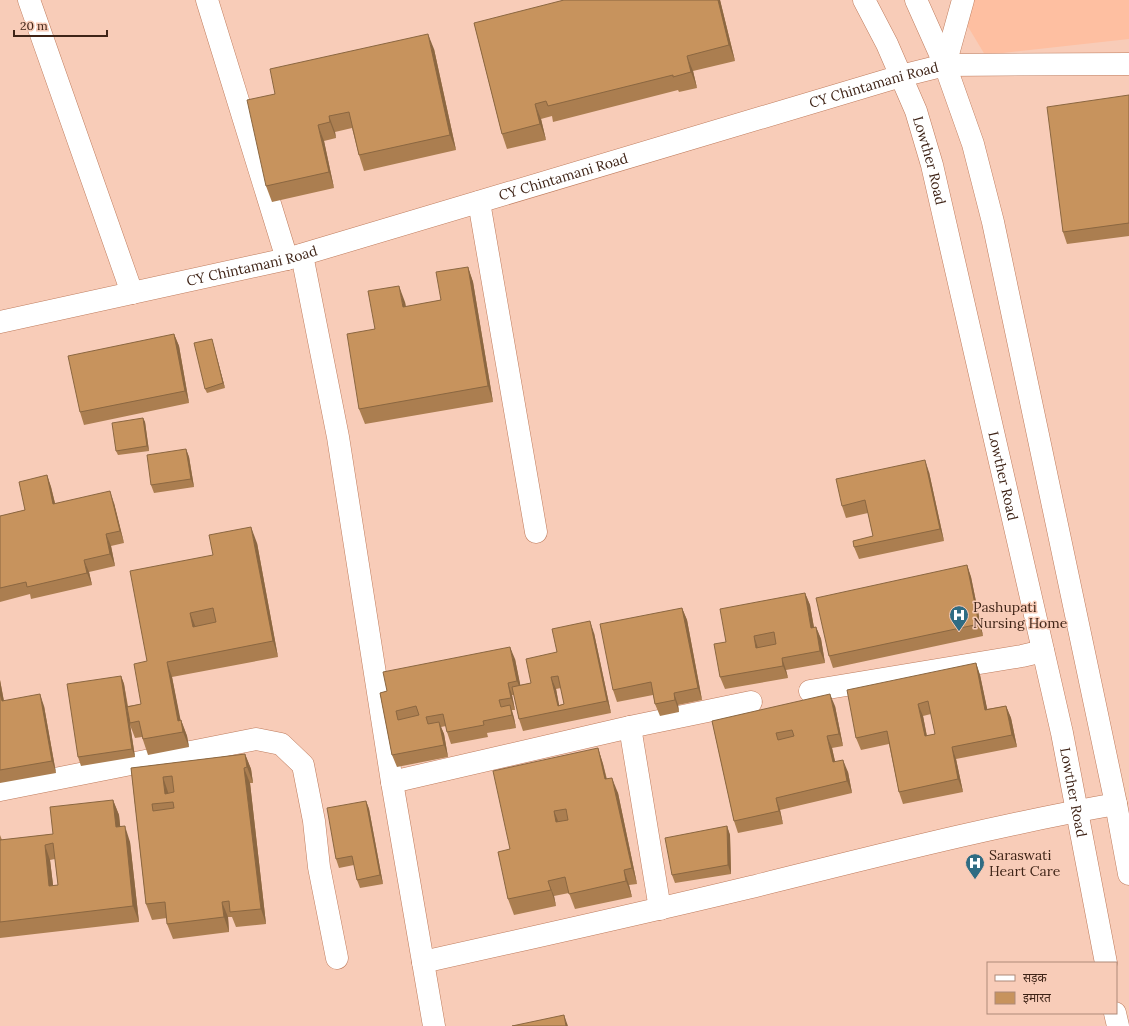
<svg xmlns="http://www.w3.org/2000/svg" width="1129" height="1026" font-family="Lora,'Noto Sans Devanagari',serif">
  <rect width="100%" height="100%" fill="#f8ccb8"/>
  <path fill="#febfa1" d="M952 0H1129V39L985 55Z"/>
  <g fill="none" stroke-linecap="round" stroke-linejoin="round">
    <g stroke="#be7b5c" stroke-width="23">
      <g id="minor">
        <path d="M29 0 132 293"/>
        <path d="M207 0 287 259"/>
        <path d="M945 65 963 0"/>
        <path d="M479 202 536 532"/>
        <path d="M302 255 338 437 392 782"/>
        <path id="s1" d="M0 322 287 259 901 76 945 65 1129 64"/>
        <path d="M810 691 1022 656 1043 651"/>
        <path d="M630 727 751 702"/>
        <path d="M0 790 256 739 281 744 303 765 314 821 319 867 337 958"/>
        <path d="M423 962 392 782 630 727 660 909"/>
        <path d="M434 1026 423 962C531 938 639 914 747 888 869 858 991 826 1116 804"/>
      </g>
    </g>
    <g stroke="#be7b5c" stroke-width="23">
      <g id="major">
        <path id="s2" d="M864 0 887 44 916 111 932 165 1062 733 1106 963"/>
        <path d="M916 0 945 65 973 144 993 222 1116 804 1129 874"/>
        <path d="M1115 1013 1118 1026"/>
      </g>
    </g>
    <use href="#minor" stroke="#fff" stroke-width="22"/>
    <use href="#major" stroke="#fff" stroke-width="22"/>
  </g>
  <path fill="#ab7e50" fill-rule="evenodd" d="M720 0 735 61 693 71 697 88 679 92 678 90 553 122 552 116 541 119 546 140 507 149 502 134 474 23Z
    M434 49 456 150 364 171 359 155 352 128 335 132 336 138 324 141 334 188 272 202 266 186 275 94Z
    M1129 95V236L1067 244 1063 232Z
    M468 267 473 282 493 402 365 424 359 409 375 329 405 302 406 307 441 300Z
    M174 334 179 346 189 403 84 425 80 412Z
    M213 343 225 388 207 393 205 389Z
    M143 418 145 422 149 451 118 455 116 451Z
    M186 449 189 457 194 487 154 493 151 485Z
    M929 472 944 541 859 559 854 547 873 536 868 513 846 518 842 506Z
    M47 475 51 487 55 503H114L124 543 111 546 115 566 89 572 92 585 31 599 30 594 0 602V516L25 510Z
    M257 543 278 657 172 677 180 720H181L187 736 189 747 148 755 142 737 135 738 130 725 135 757 81 766 78 757 121 676 124 684 128 706 141 704 147 661 213 555Z
    M967 565 971 577 983 636 833 668 829 656Z
    M805 593 810 605 814 627H816L821 639 825 663 786 670 788 678 725 689 720 677 726 642Z
    M682 608 687 620 702 700 678 705 679 712 660 716 655 704 653 695 617 702 613 690Z
    M594 633 611 713 523 731 519 719 514 695H512L515 710H512L514 718 516 728 487 733 488 737 451 744 447 732 446 726 441 727 444 734 448 757 397 767 392 755 380 693 515 659 520 685 531 683 557 652ZM561 688 564 704 559 705 556 689Z
    M976 663 980 675 987 709 1006 706 1011 718 1017 747 956 759 963 792 903 804 899 792 889 744 861 750 856 738ZM931 714 935 734 927 736 923 716Z
    M0 680 4 701 44 706 56 773 0 783Z
    M835 706 843 746 832 748 835 762 848 772 852 793 780 810 783 824 738 833 734 821 712 721Z
    M598 748 603 764 607 779 618 793 637 884 629 885 632 897 575 909 569 893 554 896 556 906 514 915 508 899 510 849Z
    M245 754 251 769 253 783H250L266 924 236 927 232 917H228L229 932 173 939 167 924V918L152 920 146 904 131 768Z
    M113 800 119 815 120 827 130 842 139 922 0 938V835L2 840 53 834ZM55 859 58 885H53L50 860Z
    M366 801 369 809 383 884 360 888 357 880 354 865 339 868 336 859Z
    M727 826 730 835 731 874 675 883 672 875Z"/>
  <path fill="#8b6741" d="M718 0H720L735 61 729 45Z
    M428 34 434 49 456 150 450 135Z
    M687 56 693 71 697 88 691 72Z
    M535 104 541 119 546 140 540 124Z
    M329 116 335 132 336 138 330 122Z
    M318 125 324 141 334 188 329 172Z
    M468 267 473 282 493 402 488 386Z
    M399 286 405 302 408 323 403 307Z
    M174 334 179 346 189 403 185 391Z
    M212 339 213 343 225 388 223 383Z
    M143 418 145 422 149 451 147 446Z
    M186 449 189 457 194 487 191 479Z
    M925 460 929 472 944 541 940 529Z
    M47 475 51 487 58 516 53 504Z
    M110 491 114 503 124 543 120 531Z
    M251 527 257 543 278 657 273 641Z
    M106 534 111 546 115 566 110 554Z
    M84 560 89 572 92 585 87 573Z
    M967 565 971 577 983 636 979 624Z
    M805 593 810 605 816 640 811 628Z
    M682 608 687 620 702 700 698 688Z
    M190 613 196 628 193 627Z
    M590 621 594 633 611 713 607 701Z
    M816 627 821 639 825 663 820 651Z
    M754 636 758 648H756Z
    M510 647 515 659 522 693 517 681Z
    M782 658 786 670 788 678 783 666Z
    M167 662 172 677 183 732 178 721Z
    M976 663 980 675 990 722 985 710Z
    M121 676 124 684 135 757 132 749Z
    M551 677 556 689 560 710 558 706Z
    M0 680 6 713 2 701 0 693Z
    M508 683 512 695 515 710 511 698Z
    M674 693 678 705 679 712 675 700Z
    M40 694 44 706 56 773 52 761Z
    M830 694 835 706 843 746 839 734Z
    M918 704 923 716 929 748 925 736Z
    M510 705 514 718 516 728 512 715Z
    M1006 706 1011 718 1017 747 1012 735Z
    M181 720 187 736 189 747 183 732Z
    M439 722 444 734 448 757 444 745Z
    M827 736 832 748 838 774 833 762Z
    M952 747 956 759 963 792 958 779Z
    M598 748 603 764 610 795 605 779Z
    M245 754 251 769 253 783 247 767Z
    M843 760 848 772 852 793 847 781Z
    M244 768 250 783 266 924 261 909Z
    M163 777 168 792 170 802 165 794Z
    M612 778 618 793 637 884 632 868Z
    M776 798 780 810 783 824 779 811Z
    M113 800 119 815 122 843 116 827Z
    M366 801 369 809 383 884 380 875Z
    M554 811 560 826 556 822Z
    M125 826 130 842 139 922 133 906Z
    M727 826 730 835 731 874 728 865Z
    M45 845 50 860 55 901 49 886Z
    M624 870 629 885 632 897 626 881Z
    M548 881 554 896 556 906 551 890Z
    M222 902 228 917 229 932 224 917Z
    M564 1015 568 1026H566Z"/>
  <path fill="#c7935d" stroke="#8b6741" fill-rule="evenodd" d="M564 0H718L729 45 687 56 691 72 673 77V75L548 106 546 101 535 104 540 124 502 134 474 23Z
    M428 34 450 135 359 155 349 112 329 116 330 122 318 125 329 172 266 186 247 100 275 94 270 69Z
    M1129 95V223L1063 232 1047 107Z
    M468 267 488 386 359 409 347 334 375 329 368 291 399 286 403 307 441 300 436 272Z
    M174 334 185 391 80 412 68 356Z
    M212 339 223 383 205 389 194 343Z
    M143 418 147 446 116 451 112 423Z
    M186 449 191 479 151 485 147 455Z
    M925 460 940 529 854 547 853 541 873 536 865 500 842 506 836 479Z
    M47 475 53 504 110 491 120 531 106 534 110 554 84 560 87 573 27 587 26 582 0 588V516L25 510 19 482Z
    M251 527 273 641 167 662 178 721 181 720 183 732 143 739 139 721 130 723 127 707 141 704 134 664 147 661 130 571 213 555 209 535ZM213 608 216 622 193 627 190 613Z
    M967 565 979 624 829 656 816 598Z
    M805 593 811 628 816 627 820 651 782 658 783 666 720 677 714 644 726 642 720 609ZM774 632 776 644 756 648 754 636Z
    M682 608 698 688 674 693 675 700 655 704 651 682 613 690 600 624Z
    M590 621 607 701 519 719 512 687 531 683 526 659 557 652 552 629ZM558 676 564 704 558 706 551 677Z
    M510 647 517 681 508 683 511 698 499 700 501 707 510 705 512 715 483 721 484 725 447 732 443 714 426 717 428 724 439 722 444 745 392 755 380 693 387 691 383 672ZM416 706 419 715 398 720 396 711Z
    M976 663 985 710 1006 706 1012 735 952 747 958 779 899 792 887 731 856 738 847 690ZM928 701 935 734 925 736 918 704Z
    M121 676 132 749 78 757 67 684Z
    M0 693 2 701 40 694 52 761 0 770Z
    M830 694 839 734 827 736 833 762 843 760 847 781 776 798 779 811 734 821 712 721ZM792 730 794 736 778 740 776 733Z
    M598 748 605 779 612 778 632 868 624 870 626 881 569 894 565 877 548 881 551 890 508 899 498 852 510 849 493 771ZM566 809 568 820 556 822 554 811Z
    M245 754 247 767 244 768 261 909 230 912 229 901 222 902 224 917 167 924 165 902 146 904 131 768ZM172 776 174 792 165 794 163 777ZM173 802 174 808 153 811 152 804Z
    M113 800 116 827 125 826 133 906 0 922V840L53 834 50 807ZM53 843 58 885 49 886 45 845Z
    M366 801 380 875 357 880 352 856 336 859 327 808Z
    M727 826 728 865 672 875 665 838Z
    M564 1015 566 1026H512Z"/>
  <defs>
    <g id="hospital-pin" transform="scale(1)"><path d="M0 17L-7.5 6A9.5 9.5 0 1 1 7.5 6Z" fill="#2f6c83" stroke="#f8ccb8"/><path d="M-5-5h3v3.5h4V-5h3V5h-3V1.5h-4V5h-3Z" fill="#fff"/></g>
  </defs>
  <g fill-rule="evenodd">
    <use href="#hospital-pin" x="959" y="615"/>
    <use href="#hospital-pin" x="975" y="863"/>
  </g>
  <g text-anchor="middle" dominant-baseline="central" stroke-width="3" stroke-linejoin="round" paint-order="stroke">
    <g font-size="14" fill="#3f2417" stroke="#f8ccb8">
      <text stroke="none"><textPath href="#s1" startOffset="906">CY Chintamani Road</textPath></text>
      <text stroke="none"><textPath href="#s2" startOffset="174">Lowther Road</textPath></text>
      <text stroke="none"><textPath href="#s1" startOffset="582">CY Chintamani Road</textPath></text>
      <text stroke="none"><textPath href="#s1" startOffset="258">CY Chintamani Road</textPath></text>
      <text stroke="none"><textPath href="#s2" startOffset="498">Lowther Road</textPath></text>
      <text stroke="none"><textPath href="#s2" startOffset="822">Lowther Road</textPath></text>
    </g>
    <g font-size="14" fill="#3f2417" stroke="#f8ccb8" text-anchor="start">
      <text x="973" y="607">Pashupati<tspan x="973" dy="16">Nursing Home</tspan></text>
      <text x="989" y="855">Saraswati<tspan x="989" dy="16">Heart Care</tspan></text>
    </g>
  </g>
  <rect x="987" y="962" width="130" height="52" fill="#f8ccb8" stroke="#ae8978"/>
  <rect x="995" y="975" width="20" height="6" fill="#ffffff" stroke="#ae8978"/>
  <text x="1023" y="982" font-size="12" fill="#3f2417">सड़क</text>
  <rect x="995" y="992" width="20" height="12" fill="#c7935d" stroke="#ae8978"/>
  <text x="1023" y="1002" font-size="12" fill="#3f2417">इमारत</text>
  <path d="M14 30v6h93v-6" fill="none" stroke="#3f2417" stroke-width="2"/>
  <text x="20" y="30" font-size="12" fill="#3f2417" stroke="#f8ccb8" stroke-width="3" paint-order="stroke">20 m</text>
</svg>
